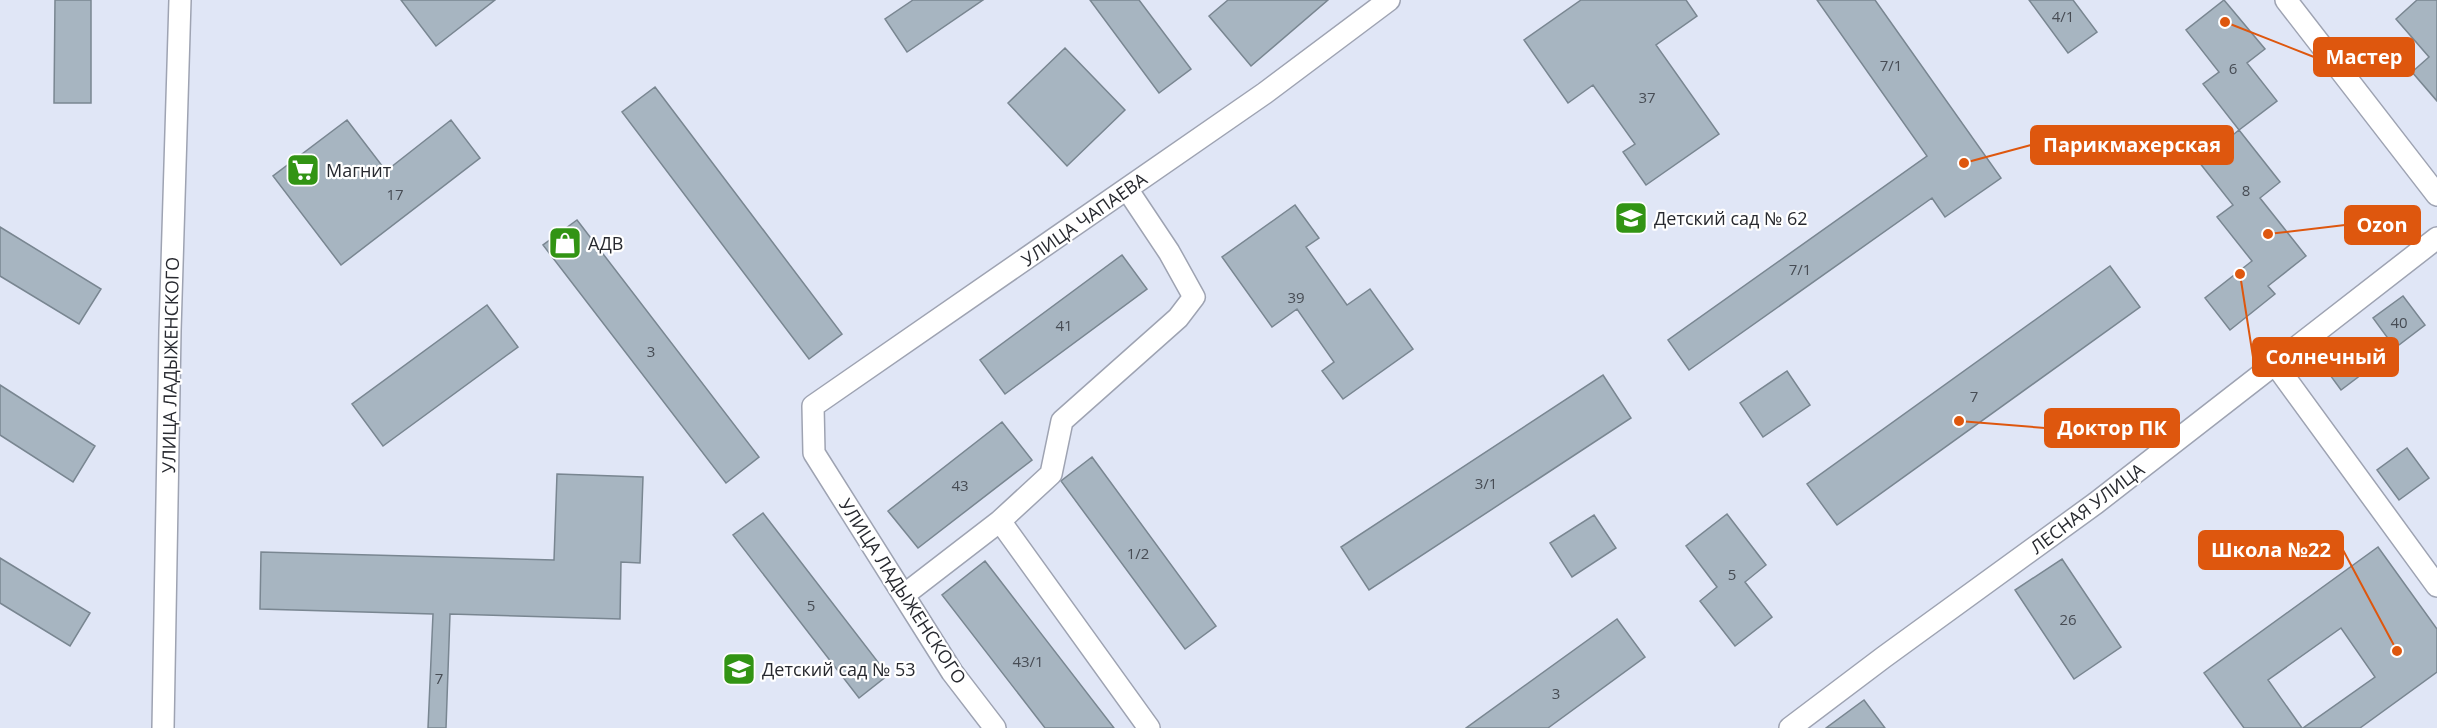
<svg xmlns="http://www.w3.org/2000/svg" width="2437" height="728" font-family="'Open Sans',sans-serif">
  <rect width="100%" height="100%" fill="#e0e6f6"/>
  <path fill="#a7b5c1" stroke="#798691" stroke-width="1.5" d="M55 0H91V103H54Z
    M401 0H495L436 46Z
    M913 0H983L907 52 885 19Z
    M1090 0H1139L1191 69 1159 93Z
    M1228 0H1328L1251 66 1209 16Z
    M1581 0H1686L1697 16 1656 45 1719 134 1646 185 1623 152 1635 144 1593 85 1568 103 1524 40Z
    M1817 0H1875L2001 178 1945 217 1932 198 1689 370 1668 340 1927 156Z
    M2029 0H2073L2097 32 2068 53Z
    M2224 0 2265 49 2247 63 2277 101 2239 130 2203 84 2219 72 2186 30Z
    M2417 0H2437V101L2412 72 2429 57 2396 19Z
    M1065 48 1125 110 1067 166 1008 103Z
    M655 87 842 334 809 359 622 112Z
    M347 120 386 171 451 120 480 158 341 265 273 176Z
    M2239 130 2280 182 2260 198 2306 256 2268 286 2275 294 2230 330 2205 298 2252 261 2217 217 2233 205 2199 162Z
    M1295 205 1319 238 1306 247 1347 305 1370 289 1413 349 1343 399 1322 371 1334 362 1297 309 1272 327 1222 257Z
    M577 220 759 457 726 483 543 245Z
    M0 227 101 289 79 324 0 276Z
    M1122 255 1147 289 1005 394 980 360Z
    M2110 266 2140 307 1837 525 1807 484Z
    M2403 296 2425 325 2395 348 2373 318Z
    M487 305 518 347 383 446 352 404Z
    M2349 338 2370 368 2341 390 2319 360Z
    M1787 371 1810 405 1763 437 1740 403Z
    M1603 375 1631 418 1369 590 1341 547Z
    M0 385 95 446 73 482 0 435Z
    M1002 422 1032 460 918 548 888 511Z
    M2407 448 2429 478 2399 500 2377 470Z
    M1092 457 1216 626 1185 649 1061 481Z
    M557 474 643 477 640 563 621 562 620 619 450 614 446 728H428L433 614 260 609 261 552 554 560Z
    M763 513 888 675 859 698 733 535Z
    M1727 514 1766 565 1745 582 1772 617 1735 646 1700 601 1717 587 1686 546Z
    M1594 515 1616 548 1572 577 1550 543Z
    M2378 547 2437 629V672L2360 728H2303L2375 677 2341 628 2268 680 2302 728H2244L2204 673Z
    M0 558 90 613 70 646 0 603Z
    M2062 559 2121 647 2074 679 2015 590Z
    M985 561 1114 728H1045L942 595Z
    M1617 619 1645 657 1548 728H1466Z
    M1864 700 1885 728H1826Z"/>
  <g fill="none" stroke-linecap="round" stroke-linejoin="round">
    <g stroke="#9ea3b2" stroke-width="24">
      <path id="minor" d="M2286 0 2437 195
        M2275 364 2437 586
        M1000 521 1051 474 1062 421 1178 318 1194 297 1169 252 1127 189
        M904 595 1000 521 1149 728
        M163 728 170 331 180 0
        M995 728 952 672 814 453 813 406 1265 93 1389 0
        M1790 728 1884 657 2096 503 2437 238"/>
    </g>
    <use href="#minor" stroke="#fff" stroke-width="21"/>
  </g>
  <defs>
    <g id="supermarket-square" transform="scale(1.725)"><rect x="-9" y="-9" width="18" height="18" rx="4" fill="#329414" stroke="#fff"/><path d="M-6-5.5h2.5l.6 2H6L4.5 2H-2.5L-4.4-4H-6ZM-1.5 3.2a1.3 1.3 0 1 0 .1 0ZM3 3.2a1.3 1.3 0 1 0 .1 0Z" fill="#fff"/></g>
    <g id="school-square" transform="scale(1.725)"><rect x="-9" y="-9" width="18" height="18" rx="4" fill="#329414" stroke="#fff"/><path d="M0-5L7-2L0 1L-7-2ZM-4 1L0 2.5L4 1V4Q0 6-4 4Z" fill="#fff"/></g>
    <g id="shop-square" transform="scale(1.725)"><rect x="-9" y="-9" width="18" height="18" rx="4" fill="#329414" stroke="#fff"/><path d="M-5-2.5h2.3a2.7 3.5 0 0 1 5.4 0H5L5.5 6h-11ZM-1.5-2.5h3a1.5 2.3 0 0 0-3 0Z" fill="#fff"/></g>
  </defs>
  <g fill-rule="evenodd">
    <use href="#supermarket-square" x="303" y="170"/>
    <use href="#school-square" x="1631" y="218"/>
    <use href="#shop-square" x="565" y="243"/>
    <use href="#school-square" x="739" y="669"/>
  </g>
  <g text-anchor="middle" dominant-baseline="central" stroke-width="4.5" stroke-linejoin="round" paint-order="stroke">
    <g font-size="15" fill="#474c54">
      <text x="2063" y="16">4/1</text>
      <text x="1891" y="65">7/1</text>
      <text x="2233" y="68">6</text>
      <text x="1647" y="97">37</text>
      <text x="2246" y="190">8</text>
      <text x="395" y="194">17</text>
      <text x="1800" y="269">7/1</text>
      <text x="1296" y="297">39</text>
      <text x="2399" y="322">40</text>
      <text x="1064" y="325">41</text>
      <text x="651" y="351">3</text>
      <text x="1974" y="396">7</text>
      <text x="1486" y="483">3/1</text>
      <text x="960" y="485">43</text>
      <text x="1138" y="553">1/2</text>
      <text x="1732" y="574">5</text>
      <text x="811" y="605">5</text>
      <text x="2068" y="619">26</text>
      <text x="1028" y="661">43/1</text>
      <text x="439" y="678">7</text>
      <text x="1556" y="693">3</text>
    </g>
    <g font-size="18" fill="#27292f" stroke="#fff" text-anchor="start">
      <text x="326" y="170">Магнит</text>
      <text x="1654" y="218">Детский сад № 62</text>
      <text x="588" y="243">АДВ</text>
      <text x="762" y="669">Детский сад № 53</text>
    </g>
    <g font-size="18" fill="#27292f" stroke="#fff">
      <text transform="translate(1084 219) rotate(-35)">УЛИЦА ЧАПАЕВА</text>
      <text transform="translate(170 365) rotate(-89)">УЛИЦА ЛАДЫЖЕНСКОГО</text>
      <text transform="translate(2087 508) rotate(-37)">ЛЕСНАЯ УЛИЦА</text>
      <text transform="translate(903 591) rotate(57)">УЛИЦА ЛАДЫЖЕНСКОГО</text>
    </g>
  </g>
  <path fill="none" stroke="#de570e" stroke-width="2" d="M2225 22L2314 57M1964 163L2031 145M2268 234L2345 225M2240 274L2253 357M1959 421L2045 428M2397 651L2343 550"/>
  <g fill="#de570e" stroke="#fff" stroke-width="2">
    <circle cx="2225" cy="22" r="6"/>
    <circle cx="1964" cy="163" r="6"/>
    <circle cx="2268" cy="234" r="6"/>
    <circle cx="2240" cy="274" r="6"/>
    <circle cx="1959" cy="421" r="6"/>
    <circle cx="2397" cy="651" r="6"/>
  </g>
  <g fill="#de570e" stroke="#de570e" stroke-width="2">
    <rect x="2314" y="38" width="100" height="38" rx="6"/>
    <rect x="2031" y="126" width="202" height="38" rx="6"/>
    <rect x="2345" y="206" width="75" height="38" rx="6"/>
    <rect x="2253" y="338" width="145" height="38" rx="6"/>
    <rect x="2045" y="409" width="134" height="38" rx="6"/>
    <rect x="2199" y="531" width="144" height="38" rx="6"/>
  </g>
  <g font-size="20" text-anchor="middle" font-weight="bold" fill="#fff">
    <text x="2364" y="64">Мастер</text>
    <text x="2132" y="152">Парикмахерская</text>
    <text x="2382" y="232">Ozon</text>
    <text x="2326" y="364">Солнечный</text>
    <text x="2112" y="435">Доктор ПК</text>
    <text x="2271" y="557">Школа №22</text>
  </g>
</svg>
